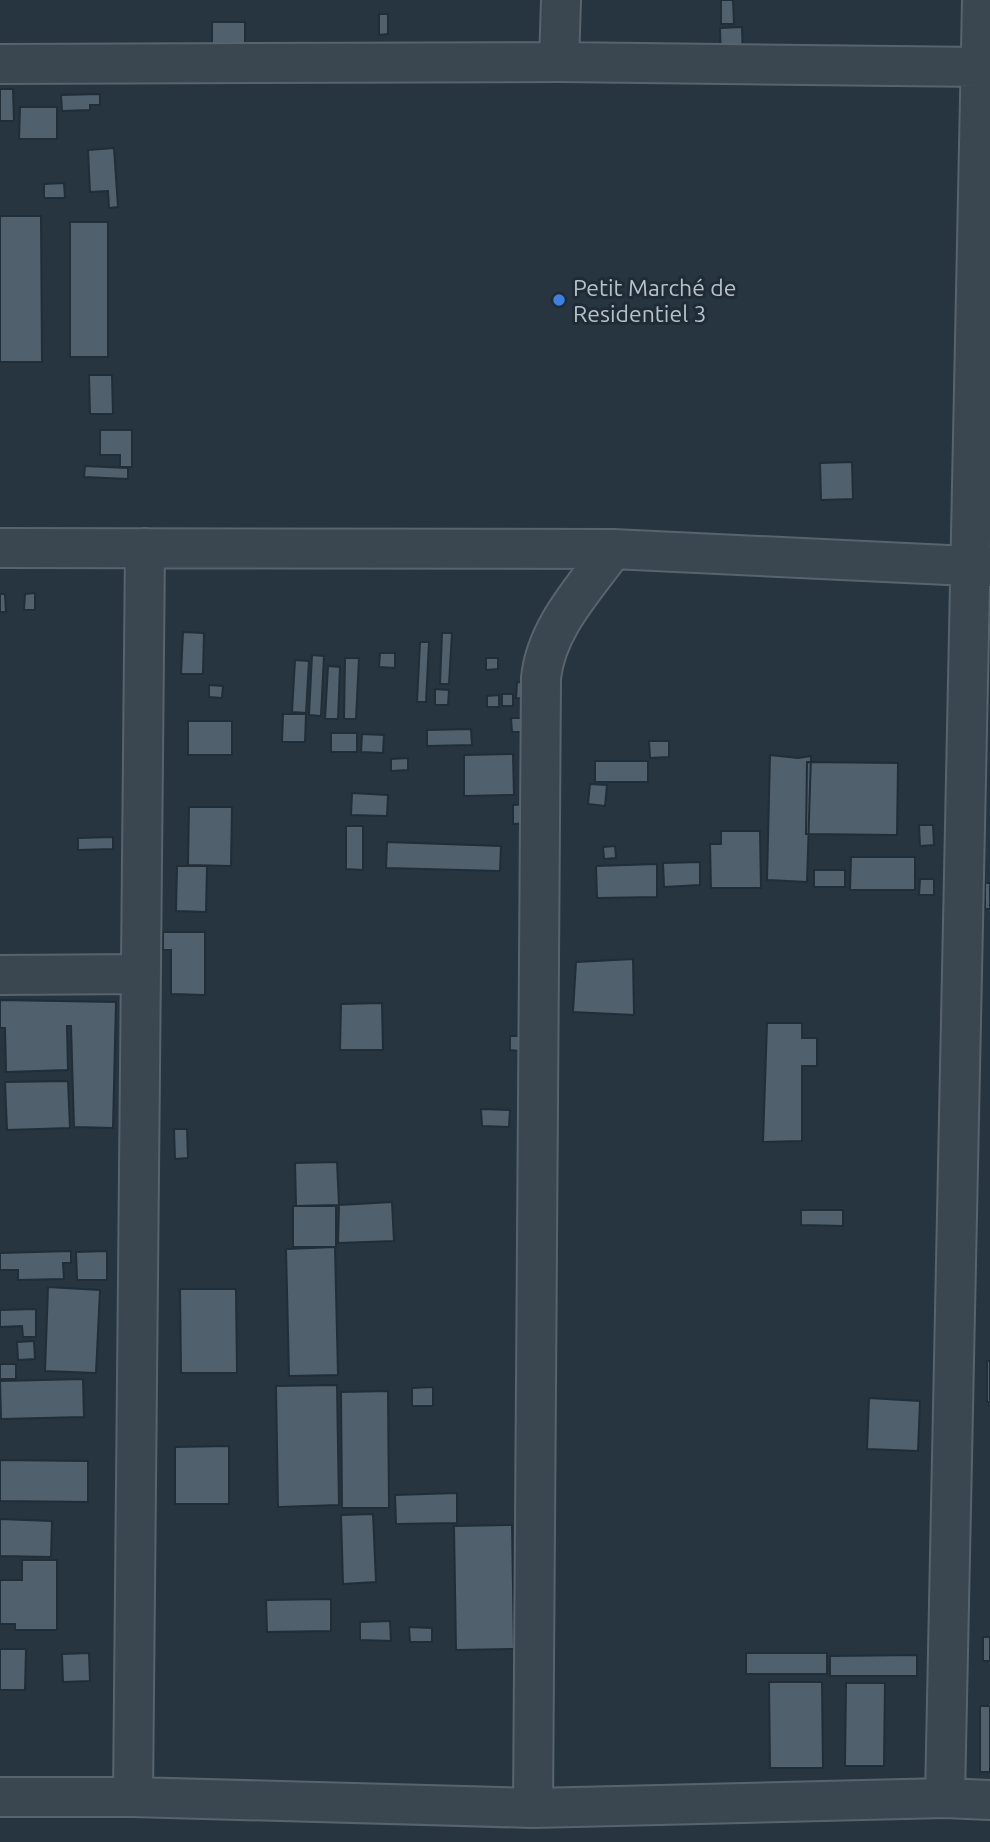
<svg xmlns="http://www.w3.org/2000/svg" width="990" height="1842" font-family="Ubuntu,sans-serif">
  <rect width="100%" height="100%" fill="#263540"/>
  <path fill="#51606d" stroke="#212d37" stroke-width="2" d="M721 0H733L734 24H721Z
    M379 14H388V34L379 35Z
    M212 22H245V50L212 49Z
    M742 27 743 60 721 61 720 28Z
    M0 89H13L14 121H0Z
    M100 94V105H90V110L62 111 61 95Z
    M20 107H57V139H19Z
    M114 148 118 207 109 208 108 191 90 192 88 150Z
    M64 183 65 198H44V184Z
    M0 216H41L42 362H0Z
    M70 222H108V357H70Z
    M89 375H112L113 414H90Z
    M100 430H132V467H120V455H100Z
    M852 462 853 499 821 500 820 463Z
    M85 466 128 468V479L84 477Z
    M35 593V610H24L25 594Z
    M0 594H5L6 612H0Z
    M183 632 204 633 203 674H181Z
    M442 633H452L449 684H440Z
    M420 642H429L426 702H417Z
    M380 653H395V668L379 667Z
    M312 655 324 656 321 716 309 715Z
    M345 658H359L356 719H344Z
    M486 658H498V669L486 670Z
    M295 660 309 661 306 713 292 712Z
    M328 666 340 667 338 719H325Z
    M517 682 526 683V699L516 698Z
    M209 685 223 686 222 698 209 697Z
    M435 689 449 690 448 705H435Z
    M502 694H513V706H502Z
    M499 695V707H487V696Z
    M283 714H306L305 742H282Z
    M511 718H526L527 732H512Z
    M188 721H232V755H188Z
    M471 729 472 745 427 746V730Z
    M331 733H357V752H331Z
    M362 734 384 735 383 753 361 752Z
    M649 741H669V757L650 758Z
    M513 754 514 795 464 796V755Z
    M770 755 798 758 811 756 807 882 767 880Z
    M408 758V770L391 771V759Z
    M595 761H648V782H595Z
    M807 762 898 763 897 835 806 834Z
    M590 784 607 785 605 806 588 804Z
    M352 793 388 795 387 816 351 815Z
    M528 804 529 823 513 824V805Z
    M189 807H232L231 866 188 865Z
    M919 825H933L934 845 920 846Z
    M346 826H363V870L346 869Z
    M721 831H760L761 888H711L710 844H721Z
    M113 837V849L78 850V838Z
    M387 842 501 846 500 871 386 868Z
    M615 846 616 858 604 859 603 847Z
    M851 857H915V890H850Z
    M700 862V885L664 887 663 863Z
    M657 864V897L597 898 596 866Z
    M177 866H207L206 912 176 911Z
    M814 870H845V887H814Z
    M920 879H934V895H919Z
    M985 883H990V909H985Z
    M163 932H205V995L171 994V950H163Z
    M633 959 634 1015 573 1012 576 962Z
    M0 1000 116 1002 113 1128 74 1127 71 1026H67L68 1070 6 1072 5 1028H0Z
    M382 1003 383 1050H340L341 1004Z
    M767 1023H802V1038H817V1066H802V1141L763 1142Z
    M510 1036H519V1051L510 1050Z
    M68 1081 70 1128 7 1130 5 1082Z
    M481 1109 510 1110 509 1127 482 1126Z
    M174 1129H187L188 1158 175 1159Z
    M337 1162 339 1205 296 1206 295 1163Z
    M392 1202 394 1241 338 1243 339 1205Z
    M293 1206H336V1247H293Z
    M801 1210H843V1226L801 1225Z
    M335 1247 338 1375 289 1376 286 1249Z
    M71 1251V1263H63L64 1279 18 1280V1270H0V1253Z
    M107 1251V1280H77L76 1252Z
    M48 1287 100 1290 96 1373 45 1371Z
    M180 1289H236L237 1373H181Z
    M36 1309V1337H23L22 1326 0 1327V1310Z
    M34 1341 35 1359 18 1360 17 1342Z
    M987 1361H990V1402H987Z
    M0 1364H16V1379H0Z
    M83 1379 84 1417 1 1419 0 1381Z
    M337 1385 339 1505 278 1507 276 1386Z
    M433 1387V1406H412V1388Z
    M388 1391 389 1508H342L341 1392Z
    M869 1398 920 1401 918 1451 867 1449Z
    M229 1446V1504H175V1447Z
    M0 1460 88 1461V1502L0 1501Z
    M457 1493V1523L396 1524 395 1495Z
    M373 1514 376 1582 343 1584 341 1515Z
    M0 1519 52 1521 51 1557 0 1556Z
    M512 1525 514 1649 456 1650 454 1526Z
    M22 1560H57V1630H15V1624H0V1580H22Z
    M331 1599V1631L267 1632 266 1600Z
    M390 1621 391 1641 360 1640V1622Z
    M409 1627 432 1628V1642H410Z
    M983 1637H990V1661H983Z
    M0 1649H26L25 1690H0Z
    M89 1653 90 1681 63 1682 62 1654Z
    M746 1653H827V1674H746Z
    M917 1655V1676H830V1656Z
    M769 1682H822L823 1768H770Z
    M846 1683H885L884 1766H845Z
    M980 1706H990V1772H980Z"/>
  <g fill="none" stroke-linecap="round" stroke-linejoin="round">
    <g stroke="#58646d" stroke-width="42">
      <path id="minor" d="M559 62 561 0
        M0 64 559 62 982 67
        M0 548 613 549 990 567
        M0 975 141 974
        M0 1797H133L533 1808 945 1798 990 1800
        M133 1797 145 548
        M945 1798 982 0
        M533 1808 541 678C546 628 584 589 613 549"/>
    </g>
    <use href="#minor" stroke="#3a4650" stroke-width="38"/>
  </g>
  <circle fill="#3f7fe0" stroke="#1f2b35" stroke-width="2.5" cx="559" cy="300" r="7"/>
  <g text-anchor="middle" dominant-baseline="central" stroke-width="6" stroke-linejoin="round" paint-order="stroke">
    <g font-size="23" fill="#b6c1ca" stroke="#1f2b35" text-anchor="start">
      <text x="573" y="287">Petit Marché de<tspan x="573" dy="26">Residentiel 3</tspan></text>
    </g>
  </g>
</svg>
